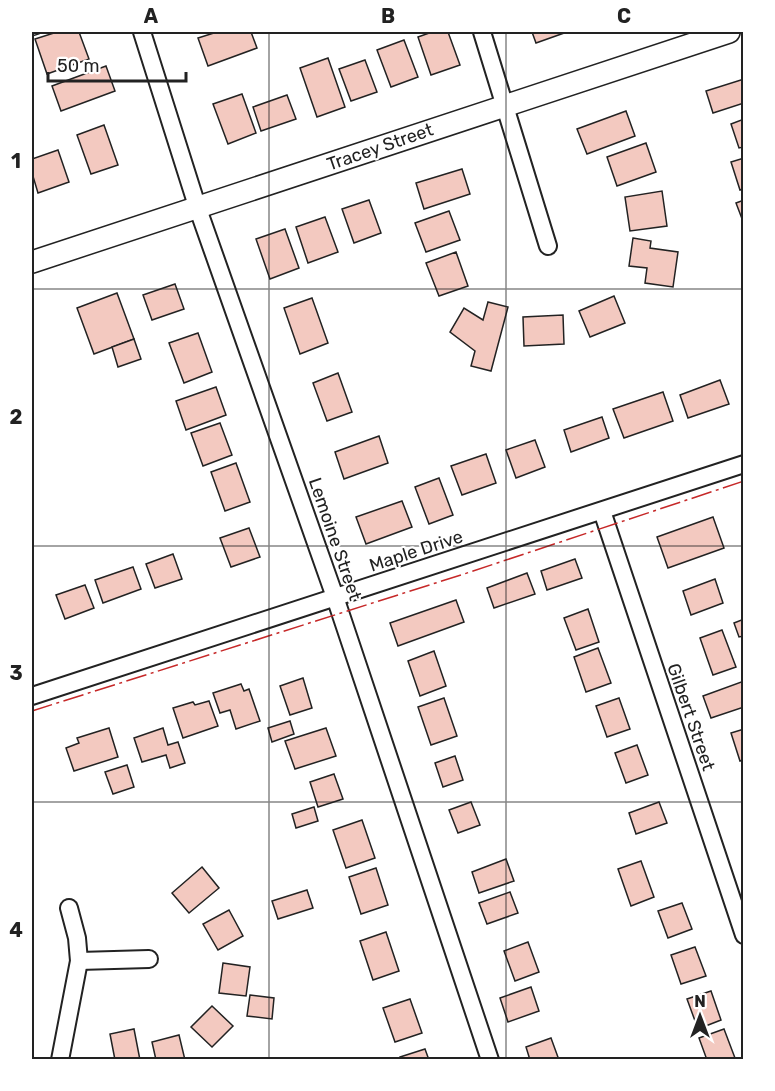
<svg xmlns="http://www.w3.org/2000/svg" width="775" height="1091" viewBox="0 0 775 1091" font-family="Rubik,sans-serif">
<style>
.building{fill:#f3c9c0;stroke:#222;stroke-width:1.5}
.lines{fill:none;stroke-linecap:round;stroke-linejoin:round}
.minor-casing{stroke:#222;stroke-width:20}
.tertiary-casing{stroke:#222;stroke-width:24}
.minor{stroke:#fff;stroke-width:16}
.tertiary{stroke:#fff;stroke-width:21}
.fence{stroke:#222;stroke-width:1.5;stroke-dasharray:8 3;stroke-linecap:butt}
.power{stroke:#c62828;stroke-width:1.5;stroke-dasharray:21 4.5 3 4.5;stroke-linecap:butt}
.grid{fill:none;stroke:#222;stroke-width:1.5;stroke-opacity:0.55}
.labels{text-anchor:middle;stroke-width:4.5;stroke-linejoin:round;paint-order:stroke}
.street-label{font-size:18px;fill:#222;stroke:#fff}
.neatline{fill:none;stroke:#222;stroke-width:2}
.grid-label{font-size:20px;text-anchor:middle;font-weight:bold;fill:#222}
</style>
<rect width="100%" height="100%" fill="#fff"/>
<g class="building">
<polygon points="57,32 79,32 89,59 47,74 35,39"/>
<polygon points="217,32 251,32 257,48 208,66 198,38"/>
<polygon points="432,32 448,32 460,65 431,75 418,37"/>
<polygon points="532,32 567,32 536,43"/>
<polygon points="404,40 418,77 391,87 377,50"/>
<polygon points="328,58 345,107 317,117 300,68"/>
<polygon points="365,60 377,92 351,101 339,69"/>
<polygon points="106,66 115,91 61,111 52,86"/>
<polygon points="744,79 744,103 713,113 706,91"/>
<polygon points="242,94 256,133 228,144 213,104"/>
<polygon points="287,95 296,119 261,131 253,107"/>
<polygon points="626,111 635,136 587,154 577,129"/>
<polygon points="744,119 744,147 739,148 731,124"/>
<polygon points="104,125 118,165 91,174 77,135"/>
<polygon points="646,143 656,172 617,186 607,157"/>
<polygon points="58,150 69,182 38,193 32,173 32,159"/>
<polygon points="744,158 744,189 740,190 731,162"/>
<polygon points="462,169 470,194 424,209 416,183"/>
<polygon points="662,191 667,226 630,231 625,197"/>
<polygon points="369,200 381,233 354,243 342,209"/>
<polygon points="744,200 744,224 736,203"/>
<polygon points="449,211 460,240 426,252 415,223"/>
<polygon points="325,217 338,252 308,263 296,227"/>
<polygon points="285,229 299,268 270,279 256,239"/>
<polygon points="633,238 651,241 650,248 678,252 673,287 645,283 647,268 629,266"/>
<polygon points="456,252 468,286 439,296 426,263"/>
<polygon points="175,284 184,309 152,320 143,295"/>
<polygon points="117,293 134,339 94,354 77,308"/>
<polygon points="614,296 625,323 590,337 579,311"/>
<polygon points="312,298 328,343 300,354 284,308"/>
<polygon points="488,302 508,307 491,371 471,366 475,351 450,332 464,308 483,320"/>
<polygon points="563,315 564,344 524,346 523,317"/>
<polygon points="198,333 212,372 184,383 169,343"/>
<polygon points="134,339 141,359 118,367 112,347"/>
<polygon points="338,373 352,412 327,421 313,383"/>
<polygon points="720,380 729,404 688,418 680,395"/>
<polygon points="216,387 226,415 186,430 176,401"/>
<polygon points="663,392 673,421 624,438 613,409"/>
<polygon points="602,417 609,438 571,452 564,430"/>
<polygon points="220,423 232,455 203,466 191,433"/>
<polygon points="379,436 388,463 344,479 335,452"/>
<polygon points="535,440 545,467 516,478 506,450"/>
<polygon points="486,454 496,483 462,495 451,466"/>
<polygon points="236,463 250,502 225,511 211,472"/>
<polygon points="439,478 453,515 429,524 415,487"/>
<polygon points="402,501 412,527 366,544 356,517"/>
<polygon points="713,517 724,548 668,568 657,537"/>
<polygon points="249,528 260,557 231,567 220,538"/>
<polygon points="173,554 182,579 155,588 146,564"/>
<polygon points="575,559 582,578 547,590 541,571"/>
<polygon points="133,567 141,589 103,603 95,580"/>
<polygon points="527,573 535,594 494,608 487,588"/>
<polygon points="715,579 723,603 691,615 683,591"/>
<polygon points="85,585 94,608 65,619 56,595"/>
<polygon points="456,600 464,622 398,646 390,623"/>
<polygon points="588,609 599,642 576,650 564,618"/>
<polygon points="744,619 744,636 739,637 734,623"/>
<polygon points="722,630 736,667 713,675 700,638"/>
<polygon points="598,648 611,683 586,692 574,657"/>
<polygon points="434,651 446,686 420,696 408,661"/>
<polygon points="303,678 312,708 290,715 280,686"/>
<polygon points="744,681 744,707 711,718 703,696"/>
<polygon points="241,684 244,691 249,689 260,721 236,729 230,710 220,713 213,693"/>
<polygon points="444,698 457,736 431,745 418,707"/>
<polygon points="619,698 630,729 607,737 596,706"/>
<polygon points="209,701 218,726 183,738 173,708 193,702 195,705"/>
<polygon points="290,721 294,734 272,742 268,728"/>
<polygon points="109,728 118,757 74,771 66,748 79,743 77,738"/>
<polygon points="163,728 168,745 178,742 185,763 170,768 166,755 142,762 134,738"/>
<polygon points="326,728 336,756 295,769 285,741"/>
<polygon points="744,729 744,760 740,761 731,733"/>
<polygon points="637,745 648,775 626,783 615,753"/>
<polygon points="455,756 463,780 443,787 435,763"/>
<polygon points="127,765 134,787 113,794 105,772"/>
<polygon points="334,774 343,799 318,807 310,782"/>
<polygon points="471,802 480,825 458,833 449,810"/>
<polygon points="659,802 667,823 636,834 629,813"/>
<polygon points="314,807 318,821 296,828 292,814"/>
<polygon points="362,820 375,858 346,868 333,830"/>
<polygon points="506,859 514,881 479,893 472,872"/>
<polygon points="641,861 654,897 631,906 618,869"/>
<polygon points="202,867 219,888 189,913 172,893"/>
<polygon points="376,868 388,905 361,914 349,877"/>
<polygon points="307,890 313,908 278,919 272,901"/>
<polygon points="510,892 518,913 487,924 479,903"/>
<polygon points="682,903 692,929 668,938 658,911"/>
<polygon points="229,910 243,936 218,950 203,924"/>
<polygon points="386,932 399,971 373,980 360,941"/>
<polygon points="528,942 539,972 515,981 504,951"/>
<polygon points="695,947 706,976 681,984 671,955"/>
<polygon points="223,963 250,967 246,996 219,993"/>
<polygon points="531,987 539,1011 508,1022 500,998"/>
<polygon points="711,991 721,1020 698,1029 687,999"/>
<polygon points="250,995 274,998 272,1019 247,1016"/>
<polygon points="410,999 422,1033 395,1042 383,1008"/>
<polygon points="212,1006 233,1026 212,1047 191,1027"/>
<polygon points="134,1029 140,1060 115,1060 110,1034"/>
<polygon points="724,1029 735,1058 707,1060 699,1038"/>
<polygon points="179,1035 185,1060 156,1060 152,1042"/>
<polygon points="551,1038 559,1060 530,1060 526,1047"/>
<polygon points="425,1049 429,1060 401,1060 400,1057"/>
</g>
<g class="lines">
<defs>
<g id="minor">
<polyline points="142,32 198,209 335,597 490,1060"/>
<polyline points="482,32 548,246"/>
<polyline points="602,511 744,935"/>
<polyline points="32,696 744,464"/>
<polyline points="79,961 149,959"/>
<polyline points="60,1060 79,961 77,938 69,908"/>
</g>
<polyline id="tertiary" points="32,262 729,32"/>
</defs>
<use href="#minor" class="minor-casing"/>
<use href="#tertiary" class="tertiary-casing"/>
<use href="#minor" class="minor"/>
<use href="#tertiary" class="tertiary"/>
<polyline class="fence" points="32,36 45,32"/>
<polyline class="power" points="32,711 464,574 744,481"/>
</g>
<path class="grid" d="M269,32V1060M506,32V1060M32,289H744M32,546H744M32,802H744"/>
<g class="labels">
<g class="street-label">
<text transform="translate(380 147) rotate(-19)" y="6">Tracey Street</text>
<text transform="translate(335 539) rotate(71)" y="6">Lemoine Street</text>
<text transform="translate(416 551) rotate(-18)" y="6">Maple Drive</text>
<text transform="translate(691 717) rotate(71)" y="6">Gilbert Street</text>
</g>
</g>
<rect width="775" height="1091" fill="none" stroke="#ffffff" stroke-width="66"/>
<g transform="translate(700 1016)" stroke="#ffffff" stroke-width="4.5" paint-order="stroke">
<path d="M0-4.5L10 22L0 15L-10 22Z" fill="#222222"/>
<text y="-9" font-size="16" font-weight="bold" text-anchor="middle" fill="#222222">N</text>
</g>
<path d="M48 72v9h138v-9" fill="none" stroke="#222222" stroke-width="3"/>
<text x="57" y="72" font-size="18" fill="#222222" stroke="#ffffff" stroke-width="4.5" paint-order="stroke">50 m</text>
<rect x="33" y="33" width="709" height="1025" class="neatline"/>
<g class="grid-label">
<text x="151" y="23">A</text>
<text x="388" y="23">B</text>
<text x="624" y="23">C</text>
<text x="16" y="168">1</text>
<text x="16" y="424">2</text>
<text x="16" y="680">3</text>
<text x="16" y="937">4</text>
</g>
</svg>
